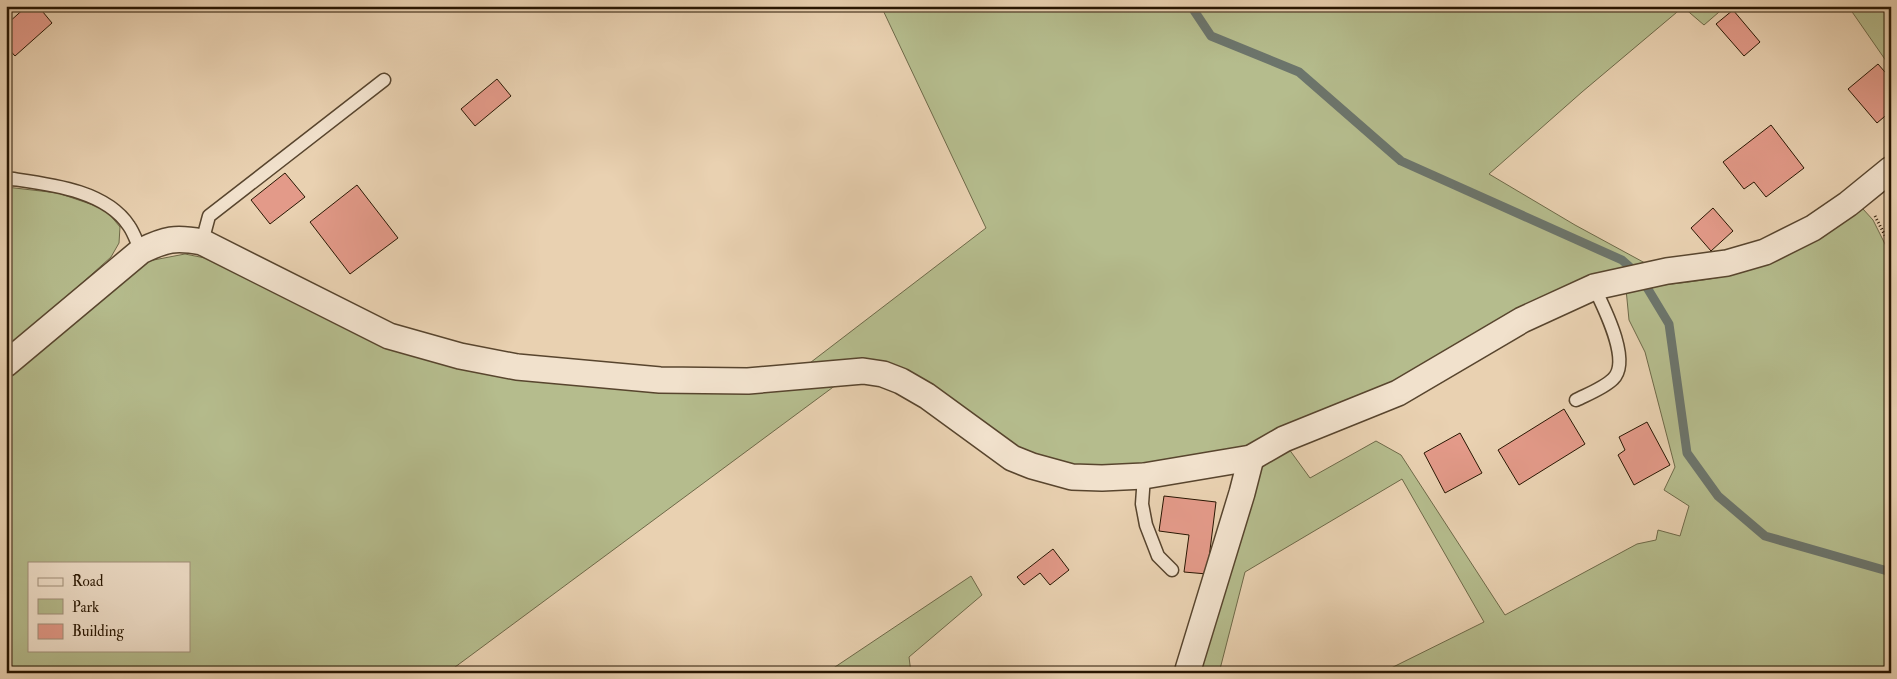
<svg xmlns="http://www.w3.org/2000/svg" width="1897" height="679" viewBox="0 0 1897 679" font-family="'IM FELL Double Pica',serif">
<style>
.green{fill:#b5bc8d;stroke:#6e6948;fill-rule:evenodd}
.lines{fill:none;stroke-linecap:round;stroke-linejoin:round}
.stream{stroke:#6c756c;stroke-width:9}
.building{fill:#e39a89;stroke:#281602}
.service-casing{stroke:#58452e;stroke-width:15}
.minor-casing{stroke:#58452e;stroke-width:28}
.path{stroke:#281602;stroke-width:3;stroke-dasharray:1 2.5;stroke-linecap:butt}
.service{stroke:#f1e1cc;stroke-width:12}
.minor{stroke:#f1e1cc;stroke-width:25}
</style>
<rect width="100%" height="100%" fill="#e9d1b1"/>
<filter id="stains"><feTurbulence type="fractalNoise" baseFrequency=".004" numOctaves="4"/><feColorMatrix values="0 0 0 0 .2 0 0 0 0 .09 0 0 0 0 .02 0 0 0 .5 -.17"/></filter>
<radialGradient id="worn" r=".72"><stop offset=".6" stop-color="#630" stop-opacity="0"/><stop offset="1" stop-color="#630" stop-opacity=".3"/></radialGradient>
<g class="green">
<polygon points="881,6 1726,6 1704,25 1683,7 1582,92 1489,174 1575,225 1645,263 1446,359 1238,454 1135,472 1051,468 882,361 854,359 802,369 986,228"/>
<polygon points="1848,6 1891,6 1891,68"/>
<polygon points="6,187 58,193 105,209 120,227 119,243 111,257 6,351"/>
<path d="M1863,209L1873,220L1891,256V673H1381L1484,622L1402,479L1245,572L1219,673H1194L1262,464L1286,445L1310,478L1376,441L1401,455L1505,615L1637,544L1656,540L1658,530L1680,536L1689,506L1664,490L1675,467L1645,352L1629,320L1626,289C1666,284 1708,282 1746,271C1784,260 1819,231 1851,210Z"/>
<path d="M185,254L210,259L447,362L840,382L447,673H6V375L138,263ZM29,563H189V650H29Z"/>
<polygon points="971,576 982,595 909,657 911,673 826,673"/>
</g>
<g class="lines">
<polyline class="stream" points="1191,6 1211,36 1299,72 1401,161 1622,260 1640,276 1669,324 1687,453 1718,496 1765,536 1891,572"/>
</g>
<g class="building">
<polygon points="27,6 38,6 52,23 15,56 6,46 6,21 8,23"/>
<polygon points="1733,10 1760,42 1744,56 1716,24"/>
<polygon points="1878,64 1891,79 1891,111 1877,123 1848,89"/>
<polygon points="497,79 511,96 475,126 461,109"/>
<polygon points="1771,125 1804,168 1766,197 1754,182 1744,189 1723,162"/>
<polygon points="285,173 305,197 270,224 251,200"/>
<polygon points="357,185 398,238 350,274 310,222"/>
<polygon points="1713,208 1733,231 1711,251 1691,228"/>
<polygon points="1564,409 1585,444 1519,485 1498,450"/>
<polygon points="1647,422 1670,465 1634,485 1618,455 1625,450 1619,437"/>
<polygon points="1460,433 1482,473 1445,493 1424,453"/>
<polygon points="1164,496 1216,502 1207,574 1184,572 1189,535 1159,531"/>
<polygon points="1053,549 1069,570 1050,585 1040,573 1024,585 1017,577"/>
</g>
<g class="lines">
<defs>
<g id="service">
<path d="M6,178C46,184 105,189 129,226C134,233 137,243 141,251"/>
<polyline points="202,242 209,216 384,80"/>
<path d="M1576,400C1588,394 1604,388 1613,379C1632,361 1603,306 1594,287"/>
<polyline points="1144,476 1142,504 1146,525 1158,556 1172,570"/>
</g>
<g id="minor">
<path d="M6,364L141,251C166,239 175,237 202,242L389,336L460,356L517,367L660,380L748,381L863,371L883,374L901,381L927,396L1012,458L1032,466L1072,477L1102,478L1144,476L1251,458L1284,439L1398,393L1522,320L1594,287L1667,271L1727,263L1765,252L1813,228L1848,204L1891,169"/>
<polyline points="1187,673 1242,493 1251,458"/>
</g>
</defs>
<use href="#service" class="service-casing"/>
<use href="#minor" class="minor-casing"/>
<polyline class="path" points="1875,216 1891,247"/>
<use href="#service" class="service"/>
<use href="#minor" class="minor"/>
</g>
<rect width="1897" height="679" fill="none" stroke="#e9d1b1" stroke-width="25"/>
<rect x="8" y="8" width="1882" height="664" fill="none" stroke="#281602" stroke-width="2.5"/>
<rect x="12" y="12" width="1872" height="654" fill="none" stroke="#281602"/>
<rect x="28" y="562" width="162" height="90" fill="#f1e1cc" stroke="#a1907b"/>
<rect x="38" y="578" width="25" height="8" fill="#f1e1cc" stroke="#a1907b"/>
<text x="72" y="586" font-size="15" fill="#281602">Road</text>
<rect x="38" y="599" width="25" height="15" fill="#b5bc8d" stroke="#a1907b"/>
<text x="72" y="612" font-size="15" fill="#281602">Park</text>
<rect x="38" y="624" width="25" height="15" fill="#e39a89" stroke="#a1907b"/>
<text x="72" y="636" font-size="15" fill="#281602">Building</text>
<rect width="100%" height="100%" filter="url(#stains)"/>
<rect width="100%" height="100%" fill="url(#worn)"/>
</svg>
